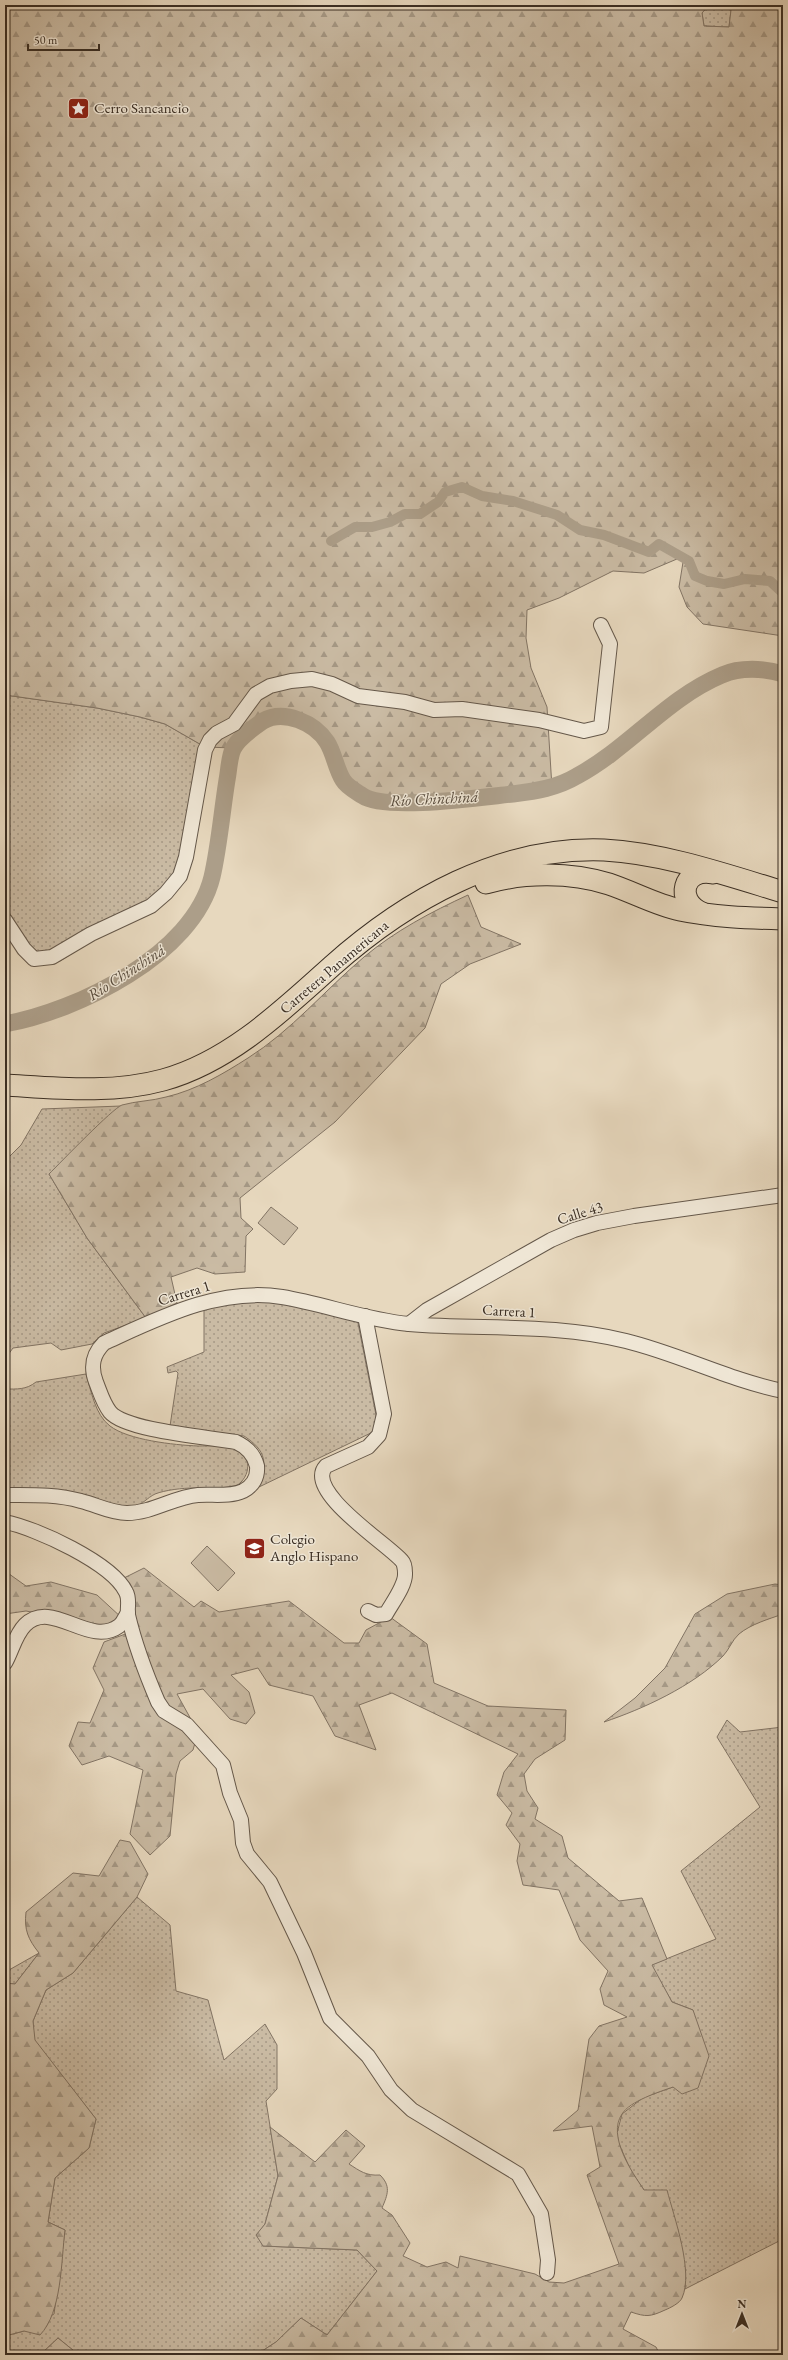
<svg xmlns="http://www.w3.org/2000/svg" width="788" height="2360" viewBox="0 0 788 2360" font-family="'EB Garamond',serif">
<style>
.grass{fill:url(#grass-dots);stroke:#827464}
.forest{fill:url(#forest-firs);stroke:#827464}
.pitch{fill:#cabba4;stroke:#827464}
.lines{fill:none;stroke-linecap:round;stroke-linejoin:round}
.canal{stroke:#ac9e89;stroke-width:10}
.river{stroke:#ac9e89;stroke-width:17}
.minor-casing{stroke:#65584a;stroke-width:16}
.highway-casing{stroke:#3a2e23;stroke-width:23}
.minor{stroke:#efe6d5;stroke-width:14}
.highway{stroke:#e7d8be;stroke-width:21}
.labels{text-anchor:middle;stroke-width:3;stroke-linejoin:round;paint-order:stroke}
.poi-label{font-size:15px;fill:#3a2e23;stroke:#efe6d5;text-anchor:start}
.street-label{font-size:15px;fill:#3a2e23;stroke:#efe6d5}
.water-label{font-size:16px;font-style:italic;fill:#564a3c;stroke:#efe6d5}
</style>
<defs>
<pattern id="grass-dots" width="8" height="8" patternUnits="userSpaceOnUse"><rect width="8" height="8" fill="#cabba4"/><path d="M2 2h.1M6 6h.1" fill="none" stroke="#a59885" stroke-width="1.8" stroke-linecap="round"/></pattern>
<pattern id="forest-firs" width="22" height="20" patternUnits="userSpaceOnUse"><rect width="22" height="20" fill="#cabba4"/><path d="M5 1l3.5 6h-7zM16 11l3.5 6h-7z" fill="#a59885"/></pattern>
</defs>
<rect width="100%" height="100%" fill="#e7d8be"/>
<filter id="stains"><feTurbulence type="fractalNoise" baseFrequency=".005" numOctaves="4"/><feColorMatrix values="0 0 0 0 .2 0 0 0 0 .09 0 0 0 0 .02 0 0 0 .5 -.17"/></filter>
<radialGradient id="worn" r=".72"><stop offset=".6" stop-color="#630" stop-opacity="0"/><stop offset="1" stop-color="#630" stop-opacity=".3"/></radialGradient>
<g class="grass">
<polygon points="709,5 735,5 731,10 729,27 704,26 702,13"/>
<polygon points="5,695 97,708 140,717 165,724 205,747 187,866 163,897 60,961 43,961 23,939 5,910"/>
<polygon points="121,1106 49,1174 87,1238 146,1318 104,1333 92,1344 61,1350 51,1343 13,1348 5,1359 5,1161 21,1145 42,1109"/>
<path d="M280,1301L357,1318L376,1415L375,1431L259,1487C267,1463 267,1451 244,1436L170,1426L178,1373L176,1371L168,1373L167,1367L204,1352V1307L219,1303Z"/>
<path d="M86,1374C91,1390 95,1415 110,1426C128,1440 174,1445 198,1446C209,1446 224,1445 234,1448C253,1455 251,1477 236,1486C223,1493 207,1489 194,1488C183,1488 165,1490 155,1494C147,1498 143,1504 134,1507L5,1490V1389C17,1389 26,1390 36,1382Z"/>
<polygon points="727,1720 740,1732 783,1727 783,2239 685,2289 685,2269 644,2190 631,2171 616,2137 622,2114 644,2097 673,2087 693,2010 672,2002 651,1965 716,1939 681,1871 760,1807 717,1737"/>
<polygon points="137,1897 170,1925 176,1991 208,2000 224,2060 265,2024 277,2045 277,2089 266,2101 278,2176 265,2224 257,2235 263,2246 357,2250 377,2271 327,2335 301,2318 276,2342 256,2355 79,2355 58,2338 40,2355 5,2355 5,2336 24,2331 54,2314 65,2230 48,2222 55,2178 89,2148 96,2119 34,2040 33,2021 46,1990 73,1973"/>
<polygon points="39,1953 15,1984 5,1983 5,1970 9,1970"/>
</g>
<g class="forest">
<path d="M5,5H709L702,13L704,26L729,27L731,10L735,5H775L783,19V636L703,624L687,607L679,587L684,556L644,573L613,571L559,598L527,610L526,638L531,668L547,707L552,788C518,794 395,810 367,799C335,786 342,764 326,741C313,723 290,713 268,719C254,723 242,738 233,748L205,747L165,724L140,717L97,708L5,695Z"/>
<path d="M468,895L481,927L521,944L470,964L441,984L425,1028L335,1122L240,1198L241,1218L253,1229L246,1236L245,1272L215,1274L197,1268L171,1277L177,1303L146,1318L87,1238L49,1174C60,1163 113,1108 122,1105C136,1101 152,1101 166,1097C196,1090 223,1074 248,1058C291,1031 325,990 364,957C395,931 431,912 468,895Z"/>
<path d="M144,1568L194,1607L201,1601L219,1612L289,1601L344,1643H359L366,1630L390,1617L427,1644L434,1683L488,1706L566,1710L565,1740L535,1759L524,1774L527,1791L538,1808L535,1819L562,1836L568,1858L619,1901L642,1898L667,1959L652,1965L672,2002L693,2010L709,2056L698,2088L682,2094L673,2087C659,2092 630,2101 622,2114C607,2136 632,2172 644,2190H667C674,2217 694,2272 682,2298C680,2303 670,2308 665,2310C650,2317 646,2317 631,2312L623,2329L656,2347L660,2355H256L276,2342L301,2318L327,2335L377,2271L357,2250L263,2246L256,2235L265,2224L278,2176L270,2127L315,2162L346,2130L365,2146L349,2164C360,2171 366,2176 380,2175C391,2186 388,2194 382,2208L392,2215L410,2243L403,2256L427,2267L446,2262L458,2268L460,2256L535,2274L549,2282L564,2283L619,2264L587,2175L600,2167L592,2126L553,2131L578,2110L589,2039L599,2026L627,2017L604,2005L600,1989L608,1971L580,1940L559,1890L523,1885L517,1861L520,1844L506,1825L512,1813L497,1795L504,1772L518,1754L392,1693L359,1705L376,1750L335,1736L313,1696L269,1685L258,1668L231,1675L249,1692L255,1713L246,1724L230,1719L203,1689L177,1694L198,1732L193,1750L180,1761L176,1774L170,1836L150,1855L130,1834L143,1770L109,1756L82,1765L69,1746L78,1722L90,1723L104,1690L93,1668L104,1642L128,1633L120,1580Z"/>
<polygon points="5,1571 26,1586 51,1582 97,1595 122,1618 108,1627 26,1611 5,1614"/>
<path d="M775,1584L783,1585V1614C769,1619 751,1624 739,1634C732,1640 729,1650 723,1656C693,1686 643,1709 604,1722L635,1698L665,1668L695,1614L727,1594Z"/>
<path d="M120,1840L130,1842L148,1874L137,1897L73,1973L46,1990L33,2021L35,2040L96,2119L89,2148L55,2178L48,2222L65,2230C61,2262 62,2312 40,2335L24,2331L5,2336V1983L15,1984L39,1953C28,1939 24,1930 26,1912L73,1873L99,1876Z"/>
<polygon points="58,2338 79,2355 40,2355"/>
</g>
<g class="pitch">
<polygon points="271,1207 298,1228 284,1245 258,1223"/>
<polygon points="207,1546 235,1573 218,1591 191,1563"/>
</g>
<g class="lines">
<polyline class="canal" points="331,541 355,527 372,527 390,522 405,514 420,514 438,502 445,492 462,487 482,496 513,501 557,515 580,530 604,535 649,552 659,544 689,561 695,576 707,581 724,584 745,579 770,581 783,593"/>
<path class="river" d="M5,1024C77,1011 193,955 212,877C219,847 222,811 227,780C229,770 229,758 233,749C238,738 253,728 263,721C284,709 315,723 327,742C334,753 336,769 343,780C347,787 357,792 363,796C385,811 483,797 513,794C536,791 557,788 577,776C629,748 667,698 722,675C740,667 764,668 783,674"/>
<defs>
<g id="minor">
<polyline points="5,920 24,949 34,959 52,957 91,934 151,906 166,893 180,876 186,857 205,750 210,740 217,733 234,724 256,694 270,686 291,681 312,679 332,684 358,696 405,702 434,710 462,709 539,720 584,731 601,727 610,644 601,625"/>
<path d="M365,1316L384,1414L379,1435L368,1447L326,1466C303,1491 389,1545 402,1561C404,1563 405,1569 405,1573C406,1585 392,1603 386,1614L376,1615L368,1611"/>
<polyline points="409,1324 427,1310 551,1240 574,1230 597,1223 634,1216 783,1195"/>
<path d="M5,1495C31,1495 56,1494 81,1501C97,1505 111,1513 127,1513C152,1513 174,1497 198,1495C213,1494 230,1497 243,1491C253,1486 258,1477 257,1466C254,1454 247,1447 236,1442C209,1437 126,1431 110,1412C103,1403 100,1392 96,1382C90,1366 93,1354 104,1343C159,1318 219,1287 282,1297C324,1304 366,1320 409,1324C481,1330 555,1323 626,1341C679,1354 729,1380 783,1391"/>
<path d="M5,1522C36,1528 112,1563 126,1592C130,1599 127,1608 128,1615C135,1645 146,1674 158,1702L164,1711L187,1725L223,1765L230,1793L241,1820L243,1843L247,1854L270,1882L304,1953L330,2018L368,2056L391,2090L412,2110L518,2174L541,2214L548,2260L547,2273"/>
<path d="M5,1663C12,1651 15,1635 25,1625C52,1598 89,1648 119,1626C123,1623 125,1617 128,1613"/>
</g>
<g id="highway">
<path d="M486,883C524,872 571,872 609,884C633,892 656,905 680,910C713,917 749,918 783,919"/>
<path d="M702,913C674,901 683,867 713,873"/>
<path d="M5,1085C57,1088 112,1094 163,1080C229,1062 282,1011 332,966C406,900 501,846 604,850C663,853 727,875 783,892"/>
</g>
</defs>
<use href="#minor" class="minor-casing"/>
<use href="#highway" class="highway-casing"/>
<use href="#minor" class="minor"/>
<use href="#highway" class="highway"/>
</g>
<defs>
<symbol id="sight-square" viewBox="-11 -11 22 22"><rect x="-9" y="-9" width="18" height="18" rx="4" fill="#8f2418" stroke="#efe6d5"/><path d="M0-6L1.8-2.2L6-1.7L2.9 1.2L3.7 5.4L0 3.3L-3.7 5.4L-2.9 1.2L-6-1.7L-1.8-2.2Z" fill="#fff"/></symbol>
<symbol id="school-square" viewBox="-11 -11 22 22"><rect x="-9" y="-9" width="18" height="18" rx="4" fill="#8f2418" stroke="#efe6d5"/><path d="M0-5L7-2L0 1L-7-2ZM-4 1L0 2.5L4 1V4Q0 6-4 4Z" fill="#fff"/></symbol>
</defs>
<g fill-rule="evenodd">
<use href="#sight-square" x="66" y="96" width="25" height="25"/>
<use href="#school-square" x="242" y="1536" width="25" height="25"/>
</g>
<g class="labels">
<g class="poi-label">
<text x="94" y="113">Cerro Sancancio</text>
<text x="270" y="1544">Colegio<tspan x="270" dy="17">Anglo Hispano</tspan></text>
</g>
<g class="street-label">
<text transform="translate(334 967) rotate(-40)" y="5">Carretera Panamericana</text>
<text transform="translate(580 1213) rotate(-17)" y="5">Calle 43</text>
<text transform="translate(184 1293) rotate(-17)" y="5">Carrera 1</text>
<text transform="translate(509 1311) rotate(3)" y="5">Carrera 1</text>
</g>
<g class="water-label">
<text transform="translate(434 798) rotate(-3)" y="6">Río Chinchiná</text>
<text transform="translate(126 972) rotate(-33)" y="6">Río Chinchiná</text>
</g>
</g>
<rect width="788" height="2360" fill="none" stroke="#e7d8be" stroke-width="20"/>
<rect x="6" y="6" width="776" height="2348" fill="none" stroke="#3a2e23" stroke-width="2"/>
<rect x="10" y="10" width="768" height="2340" fill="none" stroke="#3a2e23"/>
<g transform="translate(742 2314)" stroke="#efe6d5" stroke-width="3" paint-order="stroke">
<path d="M0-3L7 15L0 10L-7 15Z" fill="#3a2e23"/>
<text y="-6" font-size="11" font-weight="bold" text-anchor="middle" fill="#3a2e23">N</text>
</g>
<path d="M28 44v6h71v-6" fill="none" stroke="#3a2e23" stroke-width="2"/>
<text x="34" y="44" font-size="12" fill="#3a2e23" stroke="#efe6d5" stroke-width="3" paint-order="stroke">50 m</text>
<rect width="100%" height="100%" filter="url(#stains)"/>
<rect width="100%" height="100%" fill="url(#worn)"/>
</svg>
